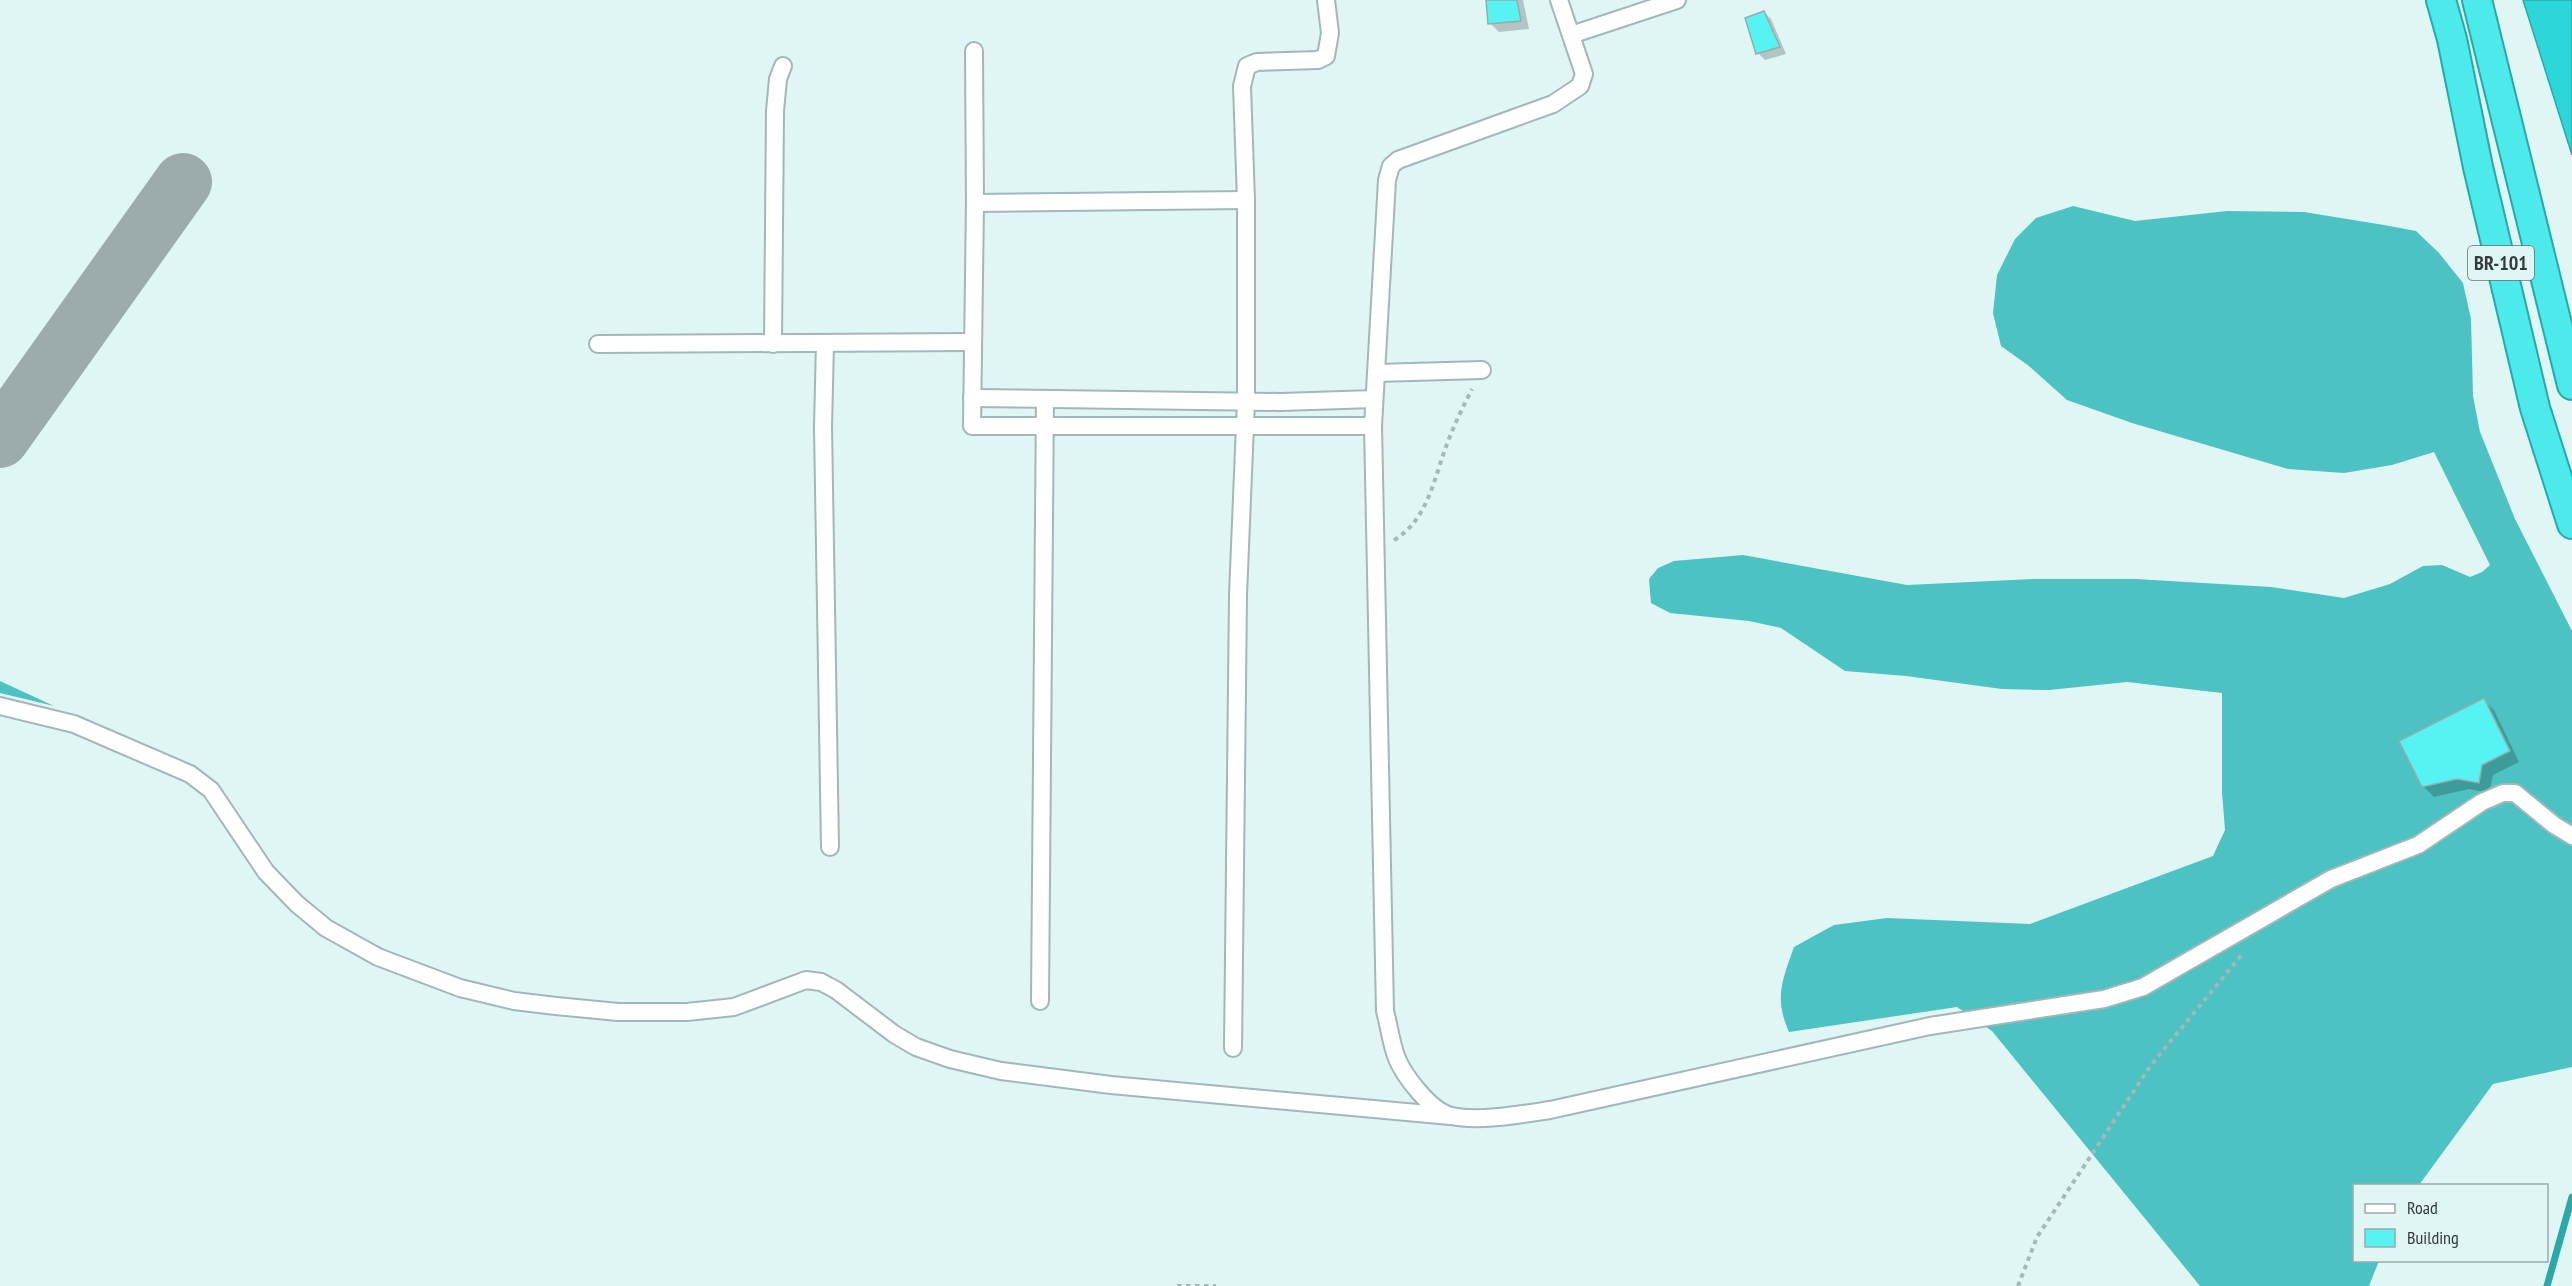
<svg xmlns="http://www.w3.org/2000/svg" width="2572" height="1286" viewBox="0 0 2572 1286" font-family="'PT Sans Narrow',sans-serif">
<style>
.forest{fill:#4dc2c2}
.water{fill:#2bd7d8;stroke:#2da8a9;stroke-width:1.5}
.shadow{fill:#0003}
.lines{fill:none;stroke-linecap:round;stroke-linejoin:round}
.stream{stroke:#2da8a9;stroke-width:7}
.taxiway{stroke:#9cacac;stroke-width:58}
.building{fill:#56f3f3;stroke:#97acac;stroke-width:1.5}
.minor-casing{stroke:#a2b7b7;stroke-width:20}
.trunk-casing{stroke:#26a9aa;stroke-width:32}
.path{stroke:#a6b8b7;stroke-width:4;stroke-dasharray:4.5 4.5;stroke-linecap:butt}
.minor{stroke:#fff;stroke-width:16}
.trunk{stroke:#4ceaeb;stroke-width:28}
.labels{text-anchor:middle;stroke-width:4.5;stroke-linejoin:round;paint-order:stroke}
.shield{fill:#dff6f5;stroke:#667272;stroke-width:1.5}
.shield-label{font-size:20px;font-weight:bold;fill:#323a3a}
</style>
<rect width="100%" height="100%" fill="#dff6f5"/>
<g class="forest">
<path d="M2073,206L2135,221L2227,211L2304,212L2384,225L2416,231L2439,253L2463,283L2471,319L2473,396L2480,432L2515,519L2572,631V1067L2493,1084L2419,1185L2354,1186V1260L2379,1261L2369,1286H2200L1992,1031L1957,1007L1789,1032C1774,998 1782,981 1794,947L1834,925L1887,918L2030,924L2213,856L2225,830L2222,792V693L2127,682L2049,690L2002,689L1906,676L1845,671L1781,628L1749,621L1670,613L1651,603L1649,579L1658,568L1674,561L1743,555L1907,585L2033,579H2136L2271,587L2344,598L2390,584L2423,566L2442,565L2470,577L2482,572L2490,565L2434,452L2392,465L2344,473L2288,469L2132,423L2067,400L2029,366L2001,346L1993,313L1997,275L2015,239L2036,218Z"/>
<polygon points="0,681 54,706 0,693"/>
</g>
<polygon class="water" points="2523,0 2572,0 2572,155"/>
<g class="shadow">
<polygon points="1487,0 1523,0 1529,29 1499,32 1490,23"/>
<polygon points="1764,12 1771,19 1786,54 1765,60 1758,53"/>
<polygon points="2483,700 2494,710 2519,762 2493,775 2489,793 2469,789 2434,797 2423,786"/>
</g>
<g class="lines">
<polyline class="stream" points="2547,1286 2572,1197"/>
<polyline class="taxiway" points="0,439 183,182"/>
</g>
<g class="building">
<polygon points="1486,0 1517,0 1521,21 1488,24"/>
<polygon points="1764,11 1780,47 1756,54 1745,18"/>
<polygon points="2484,698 2510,751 2482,765 2479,783 2457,779 2422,787 2399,741"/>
</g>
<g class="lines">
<defs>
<g id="minor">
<path d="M1559,0L1584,74L1580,86L1553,104L1398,160L1391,166L1387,180L1373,426L1385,1011C1389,1026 1391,1042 1396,1056C1403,1075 1431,1112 1452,1116C1478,1122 1523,1114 1550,1110L1930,1026L2104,999L2143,987L2331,879L2418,845L2482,802L2503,793H2515L2554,825L2572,836"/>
<polyline points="1571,35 1677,0"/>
<polyline points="974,51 975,203 972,426 1373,426"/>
<polyline points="975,203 1246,200"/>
<polyline points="825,343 823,427 830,847"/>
<polyline points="598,344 973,342"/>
<polyline points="773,344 775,111 778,79 783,66"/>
<polyline points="1376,373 1482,370"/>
<polyline points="972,398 1281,402 1374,399"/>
<polyline points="0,706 74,724 190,774 211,790 266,872 297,904 326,928 378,957 460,988 514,1001 556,1006 618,1012 687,1012 734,1007 806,980 821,982 836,990 894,1034 916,1047 950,1059 1001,1071 1111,1085 1450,1116"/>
<polyline points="1040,1001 1045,399"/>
<polyline points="1233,1048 1238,595 1246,401 1246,200 1242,86 1247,66 1257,62 1318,60 1326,56 1330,33 1326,0"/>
</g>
<g id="trunk">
<polyline points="2441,0 2452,39 2478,167 2535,408 2572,524"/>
<polyline points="2477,0 2572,385"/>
</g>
</defs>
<use href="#minor" class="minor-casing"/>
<use href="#trunk" class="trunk-casing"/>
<g class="path">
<path d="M1394,540C1428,520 1434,478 1447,444C1454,425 1463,407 1472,389"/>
<polyline points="1177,1286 1216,1286"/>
<polyline points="2018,1286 2037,1237 2151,1065 2244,952"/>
</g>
<use href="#minor" class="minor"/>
<use href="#trunk" class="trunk"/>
</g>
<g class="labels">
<rect class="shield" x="2468" y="246" width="66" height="34" rx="4.5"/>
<g class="shield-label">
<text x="2501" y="270">BR-101</text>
</g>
</g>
<rect x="2353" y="1184" width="195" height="78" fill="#dff6f5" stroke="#9aabaa" stroke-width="1.5"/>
<rect x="2365" y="1204" width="30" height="9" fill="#ffffff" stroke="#9aabaa" stroke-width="1.5"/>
<text x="2407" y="1214" font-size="18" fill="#323a3a">Road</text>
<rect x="2365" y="1229" width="30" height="18" fill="#56f3f3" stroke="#9aabaa" stroke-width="1.5"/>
<text x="2407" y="1244" font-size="18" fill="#323a3a">Building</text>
</svg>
